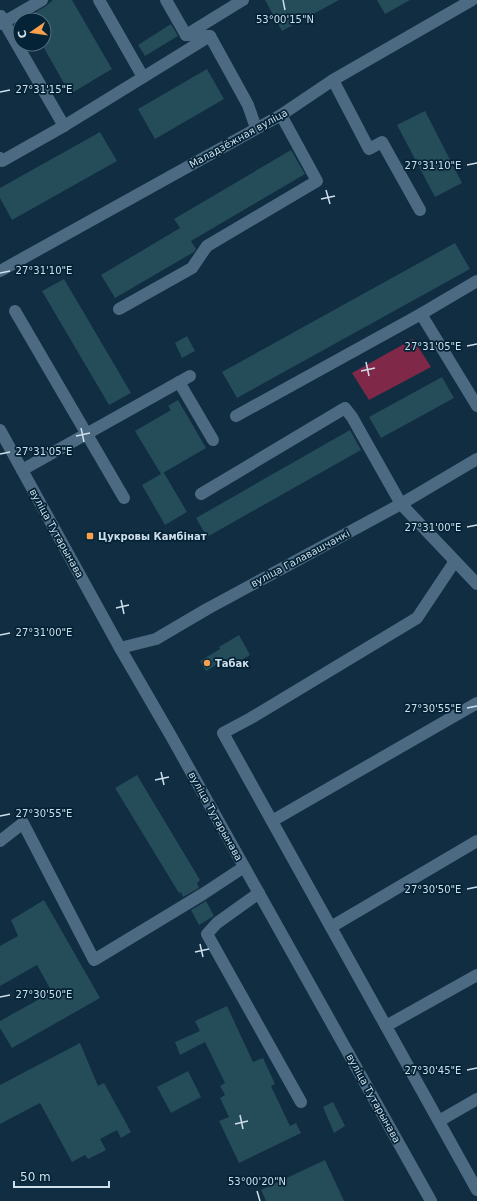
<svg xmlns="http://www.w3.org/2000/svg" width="477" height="1201" viewBox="0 0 477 1201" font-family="'DejaVu Sans',sans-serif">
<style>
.green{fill:#7f2848}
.building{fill:#244c59}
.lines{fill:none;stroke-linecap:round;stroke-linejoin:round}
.minor{stroke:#4c6a81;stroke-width:12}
.ticks{fill:none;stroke:#cedfec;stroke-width:1.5}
.poi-dot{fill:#f9a04c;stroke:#052336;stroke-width:1.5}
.labels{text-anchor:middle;stroke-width:3.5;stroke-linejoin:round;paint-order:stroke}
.street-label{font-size:10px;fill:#cedfec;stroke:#052336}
.poi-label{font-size:10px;font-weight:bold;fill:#cedfec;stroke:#052336;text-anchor:start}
.ticks-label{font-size:10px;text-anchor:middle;fill:#cedfec;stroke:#052336;stroke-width:3.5;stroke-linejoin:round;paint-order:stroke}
</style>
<rect width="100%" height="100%" fill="#102d41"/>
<polygon class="green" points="413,339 431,367 369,400 352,373"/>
<g class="building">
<polygon points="53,0 72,0 112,69 70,94 44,48 44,20 22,20 46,6"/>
<polygon points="265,0 339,0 282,31"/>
<polygon points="377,0 410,0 385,14"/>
<polygon points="171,24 178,36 145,56 138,45"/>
<polygon points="207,69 224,99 155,139 138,109"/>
<polygon points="425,111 462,183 435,197 397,125"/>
<polygon points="100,132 117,161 12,220 0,198 0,188"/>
<polygon points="291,150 305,174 191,241 196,249 194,252 115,298 101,275 180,228 174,219"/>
<polygon points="455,243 470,269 237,398 222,372"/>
<polygon points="64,279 131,393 109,405 42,291"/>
<polygon points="187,336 195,351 182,358 175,343"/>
<polygon points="442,377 454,398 381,438 369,417"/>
<polygon points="178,400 206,448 163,473 164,473 187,512 165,525 142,485 161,474 135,431 171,410 168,406"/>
<polygon points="350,430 361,450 207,537 196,518"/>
<polygon points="239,635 250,655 230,667 226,659 206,671 200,661 220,649 219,647"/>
<polygon points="137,775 200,880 197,883 199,888 183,897 181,892 179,893 115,788"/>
<polygon points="44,900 100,998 12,1048 0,1028 0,1021 52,992 37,965 0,986 0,946 18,936 11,920"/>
<polygon points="206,901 214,916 199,925 191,910"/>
<polygon points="227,1006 253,1062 263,1058 275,1084 271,1086 290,1126 296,1123 301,1133 239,1163 219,1121 229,1117 220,1098 225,1095 220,1086 225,1083 205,1042 180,1055 175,1042 200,1031 195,1021"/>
<polygon points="80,1043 98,1086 104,1083 131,1132 121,1138 117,1130 100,1139 106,1150 88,1159 85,1155 72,1162 40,1103 0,1124 0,1085"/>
<polygon points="188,1071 201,1097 171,1113 157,1087"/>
<polygon points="333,1102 345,1126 334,1133 323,1107"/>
<polygon points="325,1160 344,1201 266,1201 261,1190"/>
</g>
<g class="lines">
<g class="minor">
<polyline points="99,0 143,77"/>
<polyline points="166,0 186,35"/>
<polyline points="1,16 4,22 42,0"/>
<polyline points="0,24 4,22 64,126"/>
<polyline points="186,35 210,36 248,105 256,128"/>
<polyline points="186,35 243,0"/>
<polyline points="333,80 369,149 382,142 420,210"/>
<polyline points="0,158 2,161 64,126 210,36"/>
<polyline points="0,271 281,115 333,80 472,0"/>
<polyline points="119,309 192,268 207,246 317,181 281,115"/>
<polyline points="15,311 124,498"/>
<polyline points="421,314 477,406"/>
<polyline points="179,382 213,440"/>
<polyline points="236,416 421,314 477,281"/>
<polyline points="0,430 120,648 171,736 431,1201"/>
<polyline points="22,470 190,376"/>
<polyline points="201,494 345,408 352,417 401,504 477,584"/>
<polyline points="455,561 417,618 251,718 223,733 477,1190"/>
<polyline points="120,648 156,639 207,609 401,504 477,459"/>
<polyline points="272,821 477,703"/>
<polyline points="0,841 23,823 94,960 203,894 244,867"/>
<polyline points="259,893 217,923 207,934 301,1102"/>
<polyline points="331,927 477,841"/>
<polyline points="386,1026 477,975"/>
<polyline points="439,1121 477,1099"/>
</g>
</g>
<path class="ticks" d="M283,0L285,10M0,92L10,90M467,165L477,163M326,190L330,204M321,199L335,196M0,273L10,271M467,346L477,344M366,362L369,376M361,371L375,368M81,428L84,442M76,436L90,433M0,454L10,452M467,527L477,525M121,600L124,614M116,608L129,605M0,635L10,633M467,708L477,706M161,772L164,785M155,780L169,777M0,816L10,814M467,889L477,887M200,944L203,957M195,952L209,949M0,997L10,995M467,1070L477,1068M240,1115L243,1129M235,1124L248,1121M257,1191L260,1201"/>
<g class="poi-dot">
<rect x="86" y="532" width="8" height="8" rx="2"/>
<circle cx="207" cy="663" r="4"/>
</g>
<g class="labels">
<g class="street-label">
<text transform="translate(238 138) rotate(-29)" y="4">Маладзёжная вуліца</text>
<text transform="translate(57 533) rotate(61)" y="4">вуліца Тутарынава</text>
<text transform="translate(300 558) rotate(-28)" y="4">вуліца Галавашчанкі</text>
<text transform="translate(216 816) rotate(61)" y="4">вуліца Тутарынава</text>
<text transform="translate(374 1098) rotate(61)" y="4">вуліца Тутарынава</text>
</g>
<g class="poi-label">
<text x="98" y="540">Цукровы Камбінат</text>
<text x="215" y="667">Табак</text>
</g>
</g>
<g class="ticks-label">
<text x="285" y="23">53°00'15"N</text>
<text x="44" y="93">27°31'15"E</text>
<text x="433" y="169">27°31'10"E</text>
<text x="44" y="274">27°31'10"E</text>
<text x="433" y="350">27°31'05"E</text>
<text x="44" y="455">27°31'05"E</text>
<text x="433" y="531">27°31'00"E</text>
<text x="44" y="636">27°31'00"E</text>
<text x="433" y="712">27°30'55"E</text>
<text x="44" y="817">27°30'55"E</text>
<text x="433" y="893">27°30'50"E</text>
<text x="44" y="998">27°30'50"E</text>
<text x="433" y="1074">27°30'45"E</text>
<text x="257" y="1185">53°00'20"N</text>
</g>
<g transform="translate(32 32) rotate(257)"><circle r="19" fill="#052336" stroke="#556e7f"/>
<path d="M0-3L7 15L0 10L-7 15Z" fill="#f9a04c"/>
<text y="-6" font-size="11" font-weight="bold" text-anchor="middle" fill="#cedfec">С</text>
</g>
<path d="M14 1181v6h95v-6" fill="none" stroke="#cedfec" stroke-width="2"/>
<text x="20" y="1181" font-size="12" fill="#cedfec" stroke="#052336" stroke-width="3" paint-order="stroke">50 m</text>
</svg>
